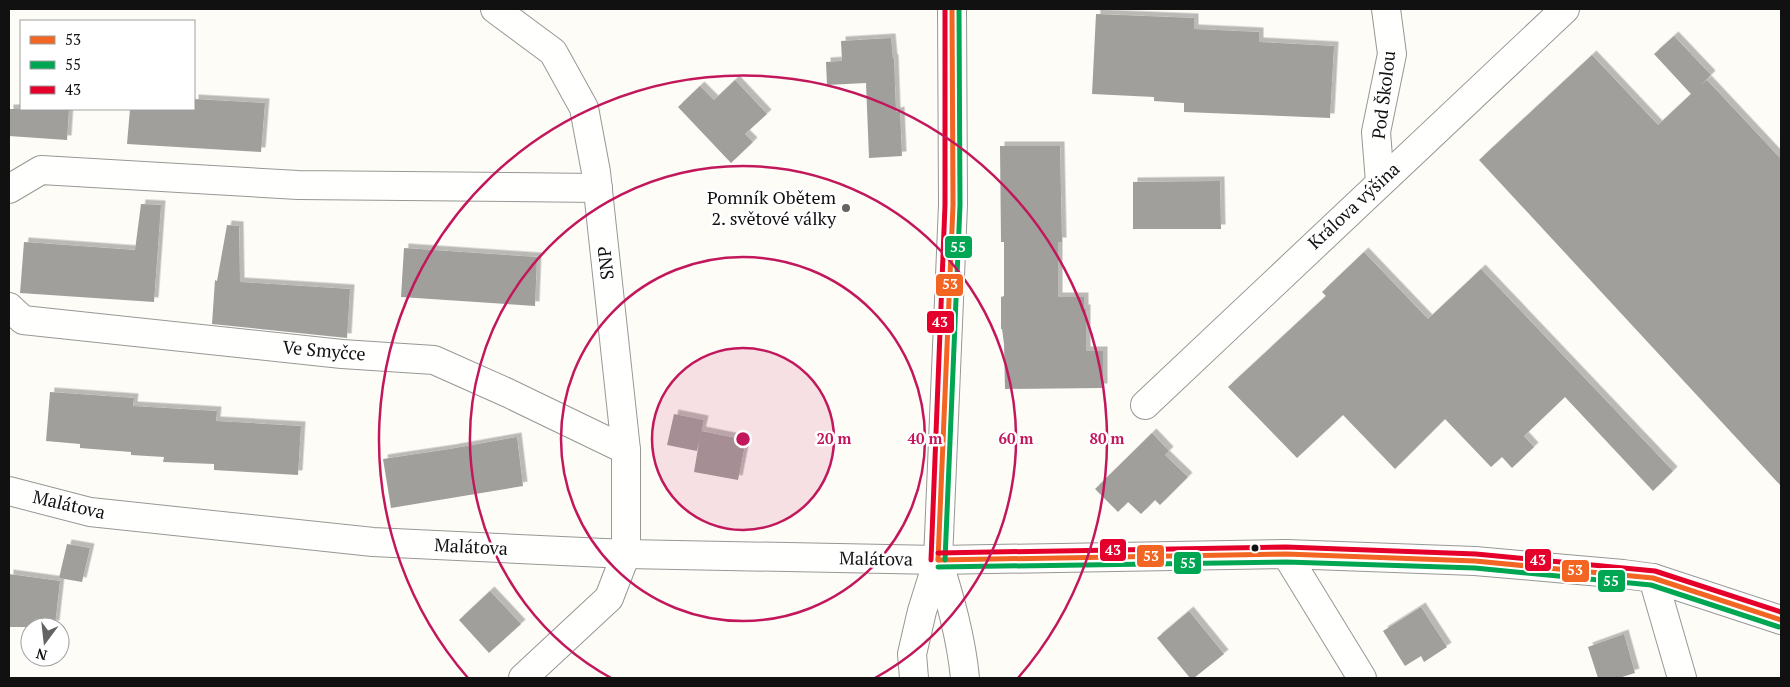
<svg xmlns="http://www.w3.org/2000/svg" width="1790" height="687" viewBox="0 0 1790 687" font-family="'PT Serif',serif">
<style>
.building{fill:#a19f9c;filter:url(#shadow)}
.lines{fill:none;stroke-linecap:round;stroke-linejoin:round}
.minor-casing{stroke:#979795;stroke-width:30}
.tertiary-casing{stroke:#979795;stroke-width:30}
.minor{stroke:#fffffe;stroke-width:28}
.tertiary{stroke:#fffffe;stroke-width:28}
.bus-1-casing{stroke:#fff;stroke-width:9}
.bus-2-casing{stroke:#fff;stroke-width:9}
.bus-3-casing{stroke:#fff;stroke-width:9}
.bus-1{stroke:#f26522;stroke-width:5}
.bus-2{stroke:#00a651;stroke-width:5}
.bus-3{stroke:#e4002b;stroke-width:5}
.ring{fill:none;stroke:#c2185b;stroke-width:2.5}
.poi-dot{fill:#646362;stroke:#fff;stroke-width:2}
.bus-dot{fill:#111;stroke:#fff;stroke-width:2}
.labels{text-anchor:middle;stroke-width:5;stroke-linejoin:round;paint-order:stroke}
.street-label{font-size:18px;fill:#111;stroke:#fff}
.poi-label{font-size:18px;fill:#111;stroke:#fff;text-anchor:end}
.centre{fill:#c2185b;stroke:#fff;stroke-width:2.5}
.ring-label{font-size:15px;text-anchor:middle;font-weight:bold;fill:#c2185b;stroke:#fff;stroke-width:5;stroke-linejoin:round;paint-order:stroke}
.line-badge{stroke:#fff;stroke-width:2}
.badge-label{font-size:14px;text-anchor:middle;font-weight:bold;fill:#fff}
</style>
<defs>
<filter id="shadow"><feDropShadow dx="4.5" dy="-4.5" stdDeviation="0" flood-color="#0004"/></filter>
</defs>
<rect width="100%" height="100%" fill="#fdfcf7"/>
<g class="building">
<polygon points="1096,14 1194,18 1194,29 1259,32 1259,42 1334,46 1330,118 1184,112 1184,103 1154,101 1154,97 1092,94"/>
<polygon points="1674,36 1711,75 1701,85 1707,80 1781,159 1781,486 1479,160 1592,55 1658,125 1691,94 1654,54"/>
<polygon points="891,38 893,59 894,59 896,112 900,111 902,156 869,158 866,83 827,85 826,62 842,61 841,41"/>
<polygon points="735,80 767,114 745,134 753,142 731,163 678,107 700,86 714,100"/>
<polygon points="194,99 265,103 261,152 127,144 130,109 194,109"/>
<polygon points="9,109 69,109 67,140 9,136"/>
<polygon points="1000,146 1060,146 1062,242 1058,242 1058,297 1084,297 1084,309 1086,309 1086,351 1103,351 1103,388 1005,389 1004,344 1002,329 1001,329 1001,297 1004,296 1004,242 1001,242"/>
<polygon points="1220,181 1221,229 1133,229 1133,182"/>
<polygon points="141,204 161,205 154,302 20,293 24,242 135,250"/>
<polygon points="227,225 239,226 240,282 350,289 347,338 212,324 215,280 217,281"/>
<polygon points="404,248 537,257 535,306 401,297"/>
<polygon points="1364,252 1428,319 1481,269 1673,471 1653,491 1565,397 1524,436 1534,447 1512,468 1502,457 1491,467 1445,419 1395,469 1343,415 1297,458 1228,387 1326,296 1322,292"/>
<polygon points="50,392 134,398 133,406 217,411 216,421 301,426 298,475 214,470 214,464 163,462 164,457 131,455 131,452 80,448 80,444 46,441"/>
<polygon points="674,414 704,420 697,451 667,445"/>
<polygon points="701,431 746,440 738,480 694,472"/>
<polygon points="1152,433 1169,451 1165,455 1188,477 1160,505 1155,500 1141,514 1128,502 1118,512 1095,489"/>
<polygon points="517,437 523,486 391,508 383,459 450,449"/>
<polygon points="67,544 90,548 82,582 59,578"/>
<polygon points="9,574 60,581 55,625 45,624 45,627 9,627"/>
<polygon points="490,591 521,624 489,653 459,620"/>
<polygon points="1421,607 1447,647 1424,662 1421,656 1405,666 1383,631"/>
<polygon points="1189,611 1224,654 1194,678 1190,678 1157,638"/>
<polygon points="1624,634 1635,673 1619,678 1598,678 1588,647"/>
</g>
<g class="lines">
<defs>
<g id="minor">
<polyline points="495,9 553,52 584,108 596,172 626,450 626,554 609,598 523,678"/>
<polyline points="1380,182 1376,132 1392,54 1386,9"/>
<polyline points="9,189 41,170 298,185 598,188"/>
<polyline points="9,307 23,320 342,354 434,360 508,393 626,450"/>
<polyline points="1145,405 1565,9"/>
<polyline points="9,491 90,512 373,542 626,554 938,560 1286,554 1475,561 1623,574 1653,578 1781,620"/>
<polyline points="1286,554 1362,678"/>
<polyline points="1653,578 1682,678"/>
</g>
<g id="tertiary">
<path d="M938,560C950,599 961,637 965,678"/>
<polyline points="914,678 912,654 922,611 938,560 953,205 952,9"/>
</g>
</defs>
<use href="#minor" class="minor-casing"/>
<use href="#tertiary" class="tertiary-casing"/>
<use href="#minor" class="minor"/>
<use href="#tertiary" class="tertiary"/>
<defs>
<g id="bus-1">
<polyline points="938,560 1286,554 1475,561 1653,578 1781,620"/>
<polyline points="938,560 953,205 952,9"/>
</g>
<g id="bus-2">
<polyline points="945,560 960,205 959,9"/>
<polyline points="938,567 1286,562 1475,568 1651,585 1779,627"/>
</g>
<g id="bus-3">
<polyline points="938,553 1286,547 1476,554 1655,571 1781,612"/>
<polyline points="931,560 945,205 945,9"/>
</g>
</defs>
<use href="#bus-1" class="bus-1-casing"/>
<use href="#bus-2" class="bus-2-casing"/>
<use href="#bus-3" class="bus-3-casing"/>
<use href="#bus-1" class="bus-1"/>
<use href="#bus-2" class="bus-2"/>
<use href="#bus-3" class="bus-3"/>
</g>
<circle cx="743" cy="439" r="91" fill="#c2185b" fill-opacity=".12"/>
<g class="ring">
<circle cx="743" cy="439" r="91"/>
<circle cx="743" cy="439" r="182"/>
<path d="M611 678A273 273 0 1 1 875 678"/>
<path d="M468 678A364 364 0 1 1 1018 678"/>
</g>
<circle class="poi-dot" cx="846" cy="208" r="5"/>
<circle class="bus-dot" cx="1255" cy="548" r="4.5"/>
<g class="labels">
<g class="street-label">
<text transform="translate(1384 95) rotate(-83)" y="6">Pod Školou</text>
<text transform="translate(1354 206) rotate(-43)" y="6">Králova výšina</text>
<text transform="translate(606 263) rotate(-96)" y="6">SNP</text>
<text transform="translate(324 351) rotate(5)" y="6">Ve Smyčce</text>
<text transform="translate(69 505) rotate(13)" y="6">Malátova</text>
<text transform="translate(471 547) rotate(3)" y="6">Malátova</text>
<text transform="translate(876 559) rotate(1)" y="6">Malátova</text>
</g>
<g class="poi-label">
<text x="836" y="204">Pomník Obětem<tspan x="836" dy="21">2. světové války</tspan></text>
</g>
</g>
<circle cx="743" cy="439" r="8" class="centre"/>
<g class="ring-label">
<text x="834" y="444">20 m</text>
<text x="925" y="444">40 m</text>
<text x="1016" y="444">60 m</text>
<text x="1107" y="444">80 m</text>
</g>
<g class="line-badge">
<rect x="944" y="235" width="29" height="24" rx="5" fill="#00a651"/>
<rect x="935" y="273" width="29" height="24" rx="5" fill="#f26522"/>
<rect x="926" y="310" width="29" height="24" rx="5" fill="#e4002b"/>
<rect x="1099" y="538" width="28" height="24" rx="5" fill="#e4002b"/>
<rect x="1136" y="544" width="29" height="24" rx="5" fill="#f26522"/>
<rect x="1524" y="548" width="28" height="24" rx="5" fill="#e4002b"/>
<rect x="1173" y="551" width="29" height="24" rx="5" fill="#00a651"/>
<rect x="1561" y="559" width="29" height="24" rx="5" fill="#f26522"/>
<rect x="1597" y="569" width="29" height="24" rx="5" fill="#00a651"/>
</g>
<g class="badge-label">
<text x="958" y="252">55</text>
<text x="950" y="289">53</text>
<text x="940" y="327">43</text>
<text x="1113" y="555">43</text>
<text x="1151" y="561">53</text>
<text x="1538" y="565">43</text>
<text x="1188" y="568">55</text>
<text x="1575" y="575">53</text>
<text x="1611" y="586">55</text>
</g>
<rect width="1790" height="687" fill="none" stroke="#111111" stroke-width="20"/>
<rect x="20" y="20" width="175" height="90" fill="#ffffff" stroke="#a0a0a0"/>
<rect x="30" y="36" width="25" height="8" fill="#f26522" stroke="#a0a0a0"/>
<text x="65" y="45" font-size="15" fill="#111111">53</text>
<rect x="30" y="61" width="25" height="8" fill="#00a651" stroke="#a0a0a0"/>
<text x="65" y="70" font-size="15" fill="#111111">55</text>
<rect x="30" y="86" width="25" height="8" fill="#e4002b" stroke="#a0a0a0"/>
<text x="65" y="95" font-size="15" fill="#111111">43</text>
<g transform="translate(45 642) rotate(195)"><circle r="24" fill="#ffffff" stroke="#a0a0a0"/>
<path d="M0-4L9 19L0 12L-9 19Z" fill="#646362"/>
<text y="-8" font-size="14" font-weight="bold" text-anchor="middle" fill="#111111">N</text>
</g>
</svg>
